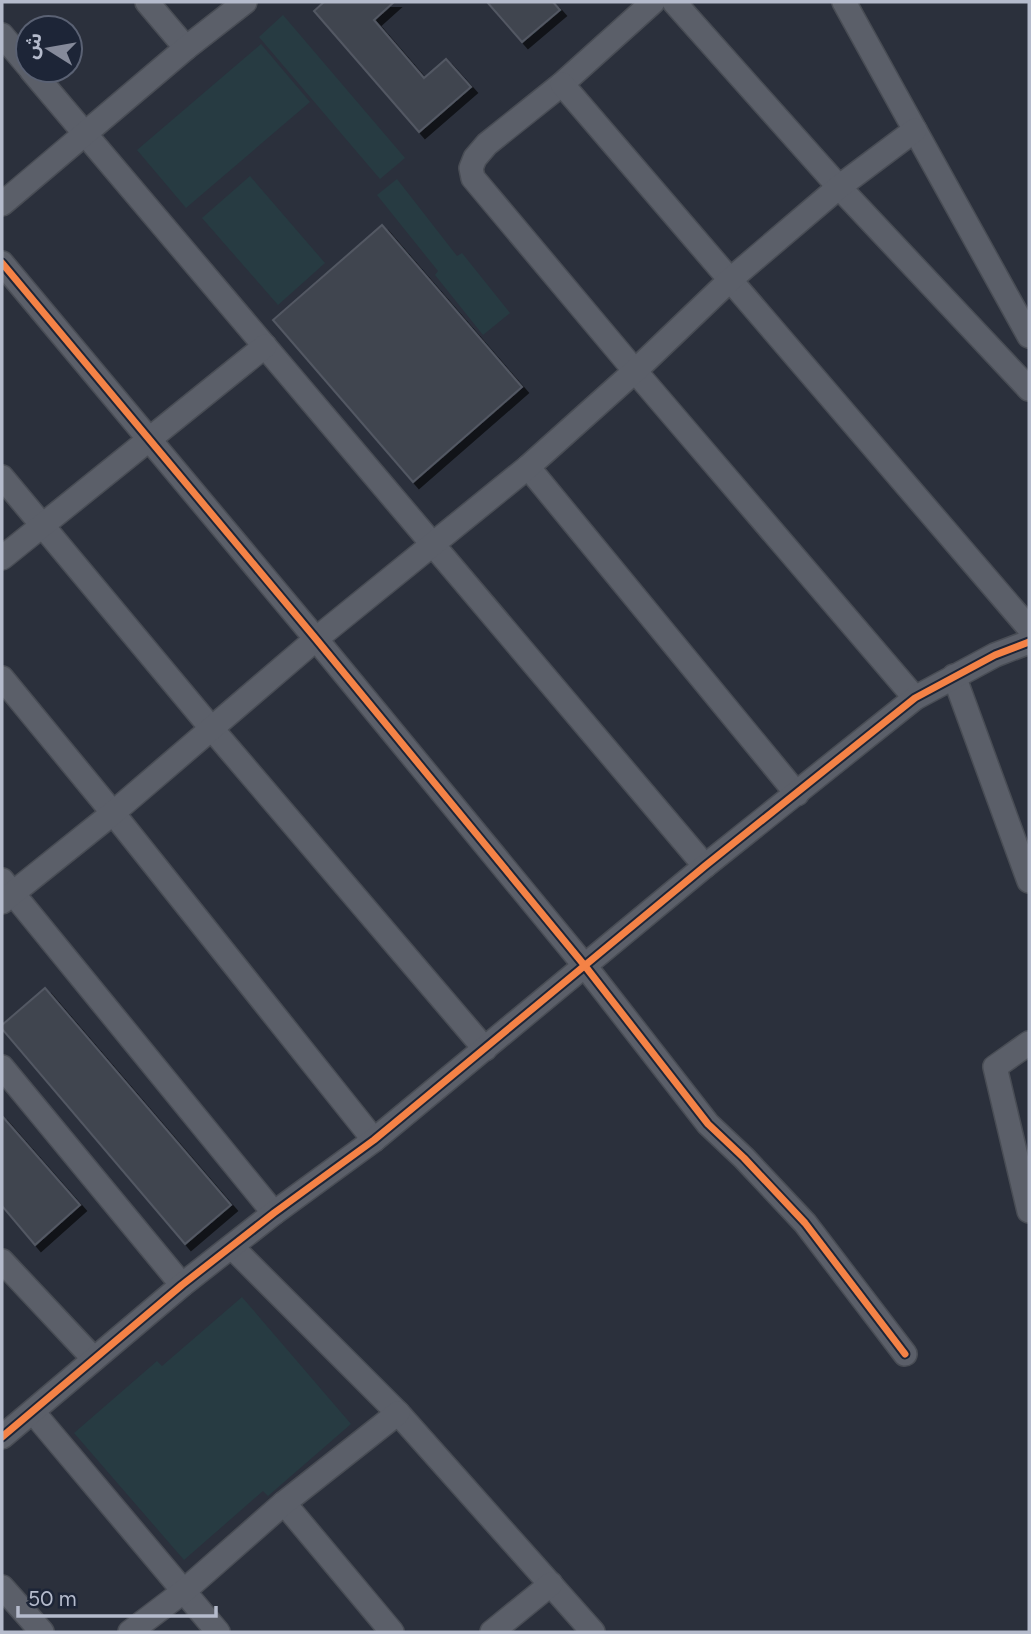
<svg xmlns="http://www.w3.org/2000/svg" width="1031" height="1634" viewBox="0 0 1031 1634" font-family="Figtree,'Noto Sans Arabic',sans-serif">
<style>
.green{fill:#273b42}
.building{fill:#414550;stroke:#535863;stroke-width:2;filter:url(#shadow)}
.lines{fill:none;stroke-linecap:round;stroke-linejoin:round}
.street-casing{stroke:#494d55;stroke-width:26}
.street{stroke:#5b5f69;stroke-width:23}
.cycleway-casing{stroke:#1d2537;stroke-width:11}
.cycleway{stroke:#f48246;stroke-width:7}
</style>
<defs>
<filter id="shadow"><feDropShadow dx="6" dy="6" stdDeviation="0" flood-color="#0009"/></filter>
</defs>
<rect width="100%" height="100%" fill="#2b303c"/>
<g class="green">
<polygon points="283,15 405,158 380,179 259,37"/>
<polygon points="261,44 310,102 186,208 137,150"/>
<polygon points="250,176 325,263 278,305 202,218"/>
<polygon points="397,179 457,256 462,253 510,313 483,335 435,275 438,271 377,195"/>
<polygon points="242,1297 351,1424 268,1496 263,1491 184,1560 74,1433 157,1361 162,1366"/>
</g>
<g class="building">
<polygon points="324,2 394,2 374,20 424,78 446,59 471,87 419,132 314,11"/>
<polygon points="487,2 553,2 560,10 522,42"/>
<polygon points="382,225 522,387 413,482 273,320"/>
<polygon points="45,988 231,1205 185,1244 2,1029 2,1025"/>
<polygon points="2,1116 80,1205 35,1245 2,1206"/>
</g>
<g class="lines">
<defs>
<g id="street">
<polyline points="147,2 186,48"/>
<polyline points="653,2 562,84 487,144 475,158 471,168 473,178 635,371 915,698"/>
<polyline points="674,2 839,187 1029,389"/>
<polyline points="844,2 1029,336"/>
<polyline points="2,35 28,66"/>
<polyline points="31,70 705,866"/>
<polyline points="562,84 1029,628"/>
<polyline points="2,204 186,48 245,2"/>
<polyline points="2,263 316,639 585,966 708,1124 744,1158 805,1223 905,1354"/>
<polyline points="528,467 797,794"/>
<polyline points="2,477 212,729 485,1049"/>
<polyline points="2,558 265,346"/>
<polyline points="954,676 1029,881"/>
<polyline points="2,678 113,813 374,1140"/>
<polyline points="2,880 274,1213"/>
<polyline points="2,902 113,813 316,639 528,467 635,371 730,280 839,187 915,130"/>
<polyline points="1029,1043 995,1067 1029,1211"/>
<polyline points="2,1067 182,1285"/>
<polyline points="232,1247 398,1413 593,1632"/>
<polyline points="2,1261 94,1359"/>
<polyline points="33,1412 218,1632"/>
<polyline points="2,1437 182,1285 274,1213 374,1140 705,866 915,698 995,655 1029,642"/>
<polyline points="284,1503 392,1632"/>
<polyline points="2,1587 42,1632"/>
<polyline points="130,1632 184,1591 284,1503 398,1413"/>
<polyline points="492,1632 551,1584"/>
</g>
</defs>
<use href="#street" class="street-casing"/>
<use href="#street" class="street"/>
<defs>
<g id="cycleway">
<polyline points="2,263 316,639 585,966 708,1124 744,1158 805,1223 905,1354"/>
<polyline points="2,1437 182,1285 274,1213 374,1140 705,866 915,698 995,655 1029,642"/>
</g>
</defs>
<use href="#cycleway" class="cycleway-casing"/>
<use href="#cycleway" class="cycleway"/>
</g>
<rect width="1031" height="1634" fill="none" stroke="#b5bbcc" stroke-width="7"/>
<g transform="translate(49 49) rotate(281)"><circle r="33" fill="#1d2537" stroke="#5a6173" stroke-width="2"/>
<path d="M0-5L12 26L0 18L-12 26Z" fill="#858a9a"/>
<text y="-10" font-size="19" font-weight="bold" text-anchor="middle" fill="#b5bbcc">ش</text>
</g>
<path d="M18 1606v10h198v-10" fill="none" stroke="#b5bbcc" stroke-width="3.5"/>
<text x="28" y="1606" font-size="21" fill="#b5bbcc" stroke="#1d2537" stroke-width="5" paint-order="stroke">50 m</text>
</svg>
